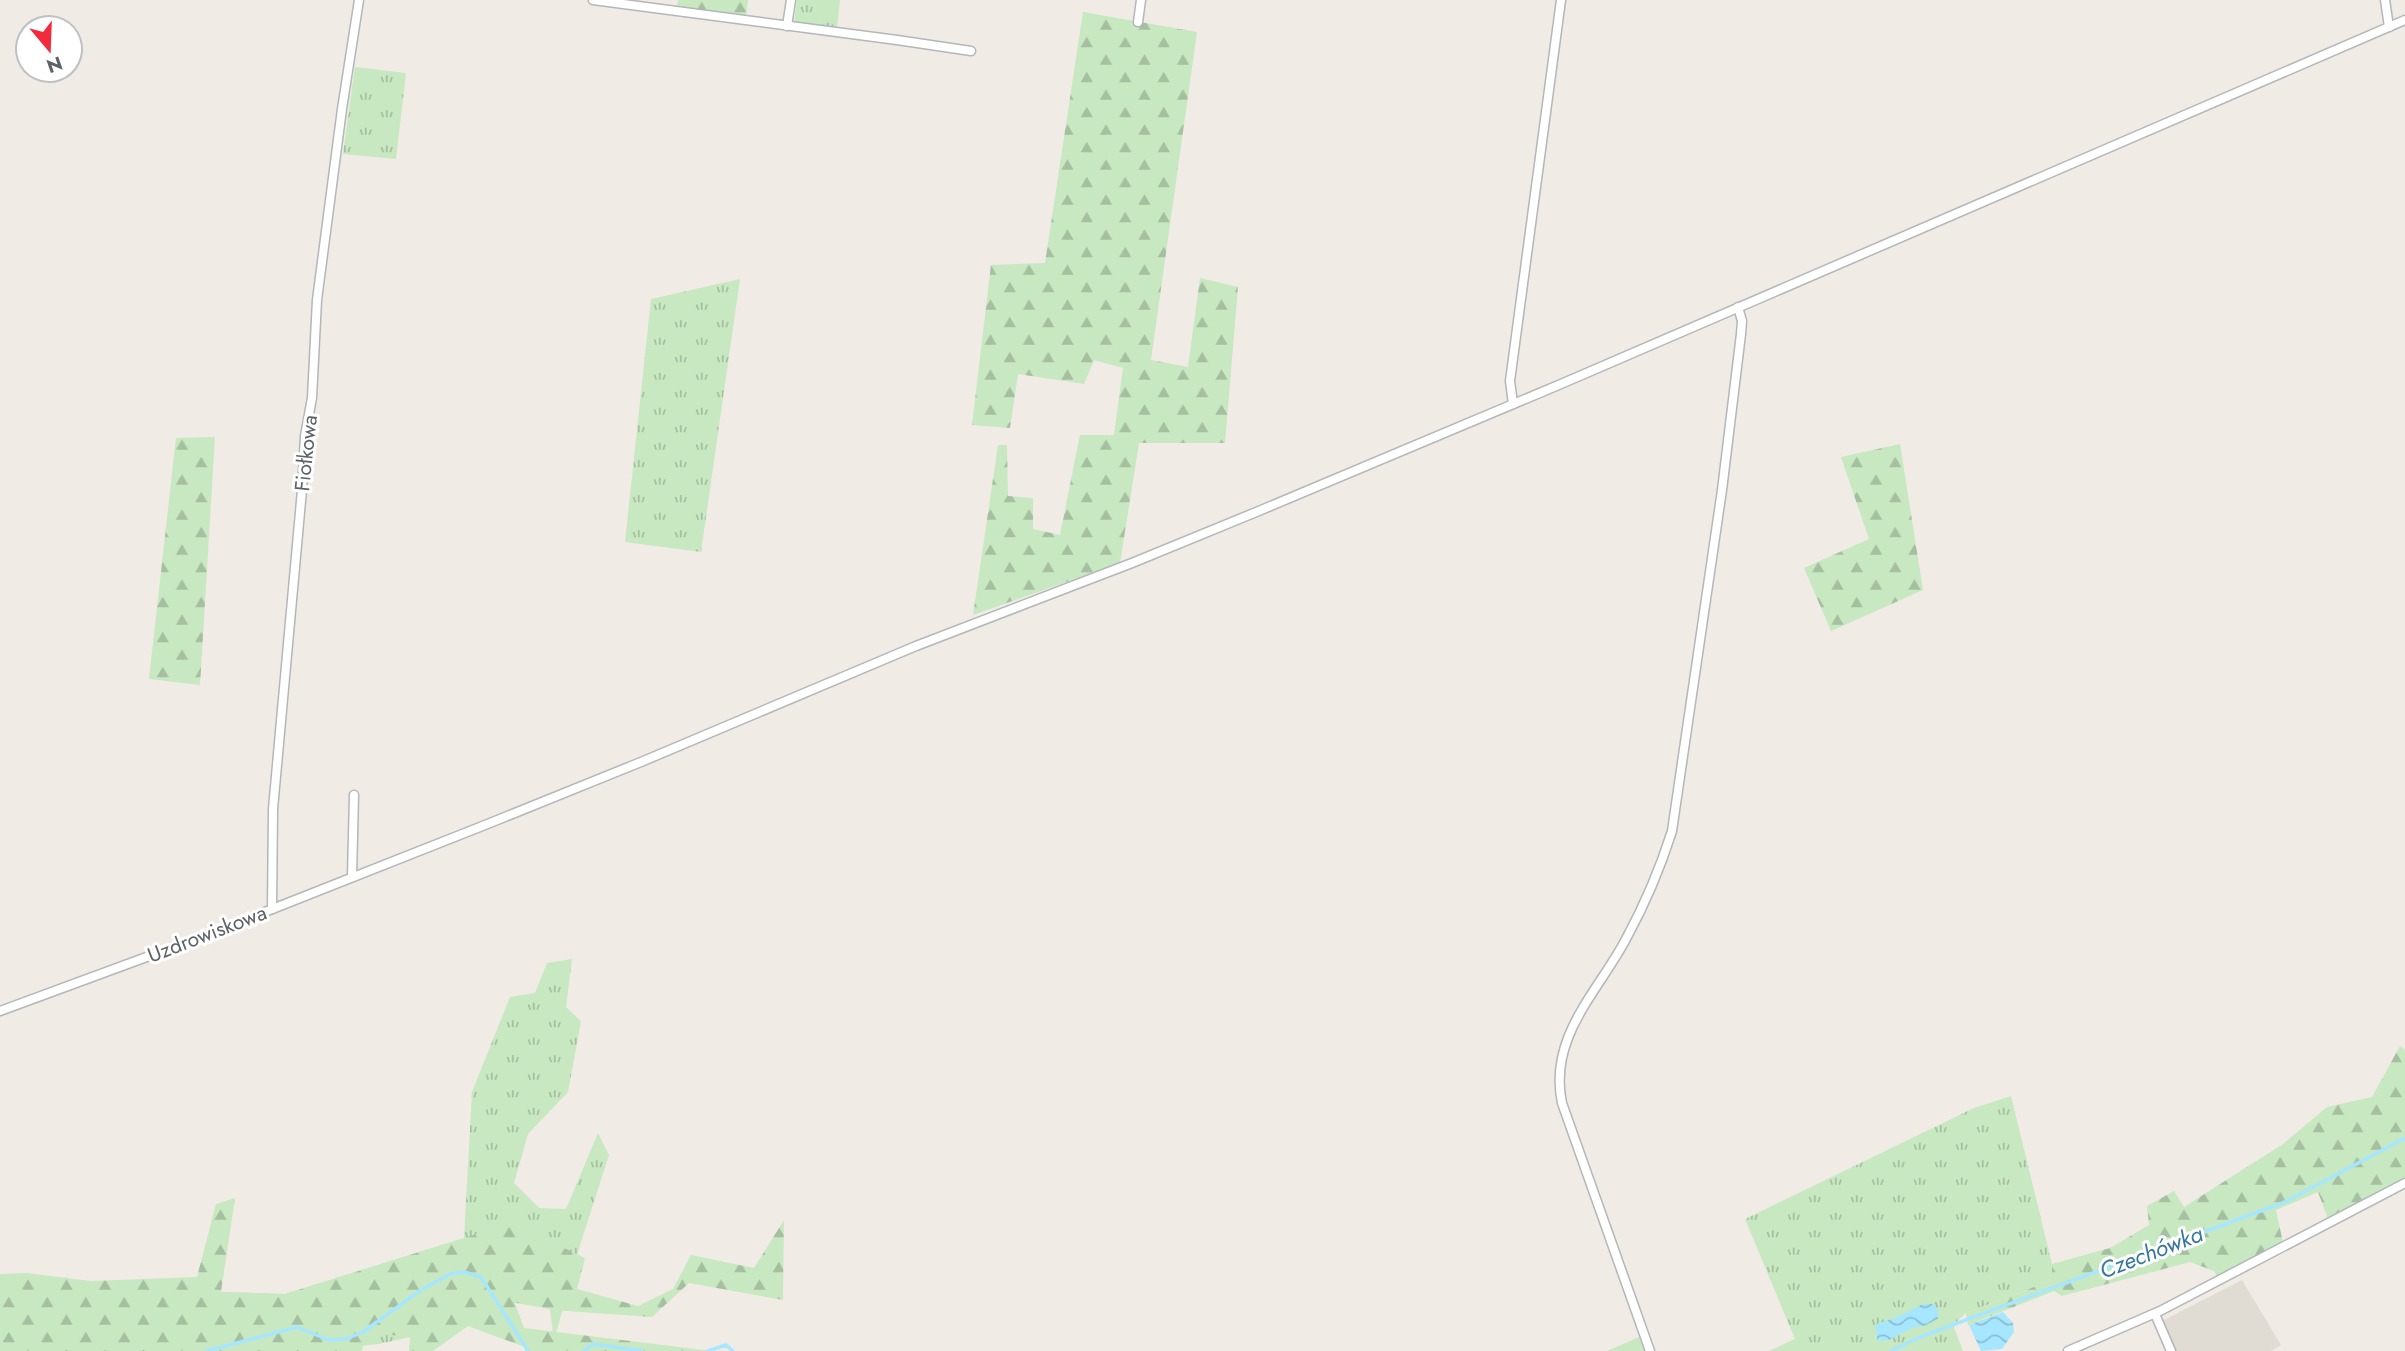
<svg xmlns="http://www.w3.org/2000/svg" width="2405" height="1351" viewBox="0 0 2405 1351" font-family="Jost,sans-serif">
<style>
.education{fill:#e0dbd3}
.grass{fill:url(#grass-tufts)}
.forest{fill:url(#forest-firs)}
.water{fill:url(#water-waves)}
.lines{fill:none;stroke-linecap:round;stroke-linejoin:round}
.stream{stroke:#a6e7ff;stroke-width:3.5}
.street-casing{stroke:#b2b7ba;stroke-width:11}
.street{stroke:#fff;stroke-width:8}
.labels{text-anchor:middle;stroke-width:6;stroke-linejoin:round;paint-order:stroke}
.street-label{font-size:21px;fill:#5d6266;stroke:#fff}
.water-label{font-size:23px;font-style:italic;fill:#36789b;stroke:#fff}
</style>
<defs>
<pattern id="grass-tufts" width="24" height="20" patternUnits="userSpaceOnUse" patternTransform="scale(1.75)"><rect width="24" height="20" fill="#c7e8c0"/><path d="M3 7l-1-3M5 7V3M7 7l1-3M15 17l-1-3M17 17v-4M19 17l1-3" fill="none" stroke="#a5bfa0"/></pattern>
<pattern id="forest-firs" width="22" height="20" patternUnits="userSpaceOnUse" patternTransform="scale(1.75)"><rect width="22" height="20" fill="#c7e8c0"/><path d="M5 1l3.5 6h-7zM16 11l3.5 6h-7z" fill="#a5bfa0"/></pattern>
<pattern id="water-waves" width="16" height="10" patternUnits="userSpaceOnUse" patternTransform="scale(1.75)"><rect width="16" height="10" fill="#a6e7ff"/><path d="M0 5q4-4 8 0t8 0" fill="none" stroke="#8abfd2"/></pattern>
</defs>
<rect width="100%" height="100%" fill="#f0ebe5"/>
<polygon class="education" points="2242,1280 2281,1345 2271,1351 2175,1351 2162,1321"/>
<g class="grass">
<polygon points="797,0 840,0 837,28 794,23"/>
<polygon points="355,67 406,73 396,159 343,154"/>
<polygon points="740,279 701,552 625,542 651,299"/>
<polygon points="572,959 566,1007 581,1021 568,1092 528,1134 514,1183 539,1208 566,1209 598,1133 609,1155 580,1245 554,1341 550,1309 460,1293 464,1325 379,1344 317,1351 221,1292 285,1294 464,1238 472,1092 510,997 535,993 547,963"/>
<polygon points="2011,1096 2052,1264 2052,1280 1966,1313 1953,1325 1963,1351 1769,1351 1795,1339 1745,1219 1974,1108"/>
<polygon points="1644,1335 1650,1351 1607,1351"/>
</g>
<g class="forest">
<polygon points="678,0 748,0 746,17 677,7"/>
<polygon points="1083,12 1197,32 1151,360 1188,367 1200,278 1238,287 1225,443 1139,443 1120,563 973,615 998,445 1007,445 1008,496 1033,498 1033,529 1060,535 1080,435 1114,435 1123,368 1094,360 1084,384 1018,374 1010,428 972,425 991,265 1045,263"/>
<polygon points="215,437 200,685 149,679 176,438"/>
<polygon points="1900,444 1923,590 1831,631 1804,568 1869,539 1841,457"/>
<polygon points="2400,1046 2405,1050 2405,1179 2328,1219 2318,1192 2276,1210 2283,1243 2219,1279 2214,1271 2190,1262 2062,1296 2054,1291 1968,1325 1966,1313 2052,1280 2052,1264 2110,1248 2149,1225 2147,1206 2174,1191 2184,1207 2283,1144 2327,1107 2372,1097"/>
<polygon points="235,1198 221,1292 285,1294 512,1223 585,1258 577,1289 638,1306 673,1289 691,1255 754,1268 784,1220 783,1300 689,1283 652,1317 552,1310 513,1298 524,1328 712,1351 525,1351 525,1347 468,1326 433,1351 409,1351 410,1337 365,1332 362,1351 0,1351 0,1274 26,1273 91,1281 197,1277 216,1204"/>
</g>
<g class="water">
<polygon points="1923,1304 1933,1304 1938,1310 1938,1319 1924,1326 1914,1327 1889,1340 1877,1341 1876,1324 1895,1318"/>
<polygon points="2003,1312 2013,1323 2014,1332 2002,1349 1981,1351 1969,1325"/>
</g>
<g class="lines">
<g class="stream">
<polyline points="207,1351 297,1327 329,1340 346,1339 363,1332 421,1290 450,1274 464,1272 481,1277 528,1351"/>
<polyline points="584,1351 593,1344 642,1351"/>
<polyline points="708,1351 726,1345 733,1351"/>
<polyline points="1891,1351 1920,1337 2285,1202 2405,1138"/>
</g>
<defs>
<g id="street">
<polyline points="593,0 897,40 971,51"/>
<polyline points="2385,0 2389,27"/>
<polyline points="1138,22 1141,0"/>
<polyline points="787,26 791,0"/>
<polyline points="1513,404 1510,381 1561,0"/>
<polyline points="352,876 354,795"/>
<polyline points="272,909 273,809 302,490 305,436 312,398 317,300 342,109 359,0"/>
<polyline points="0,1011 209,934 485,825 641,762 916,646 1132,563 1254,513 1561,384 2405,20"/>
<polyline points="2155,1314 2171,1351"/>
<path d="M1650,1351L1562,1103C1548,1037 1598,992 1626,939C1645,904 1660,869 1672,831L1722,490L1741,334L1742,321L1738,307"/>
<polyline points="2068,1351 2160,1311 2405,1183"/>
</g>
</defs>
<use href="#street" class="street-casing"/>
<use href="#street" class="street"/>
</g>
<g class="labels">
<g class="street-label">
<text transform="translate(306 453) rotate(-84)" y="7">Fiołkowa</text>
<text transform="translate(207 934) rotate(-21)" y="7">Uzdrowiskowa</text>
</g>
<g class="water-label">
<text transform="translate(2151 1252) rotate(-21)" y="8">Czechówka</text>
</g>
</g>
<g transform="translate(49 49) rotate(161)"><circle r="33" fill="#ffffff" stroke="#bec0c2" stroke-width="2"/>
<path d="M0-5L12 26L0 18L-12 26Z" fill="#f12a3c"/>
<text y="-10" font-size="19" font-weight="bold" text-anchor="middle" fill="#5d6266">N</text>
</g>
</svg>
